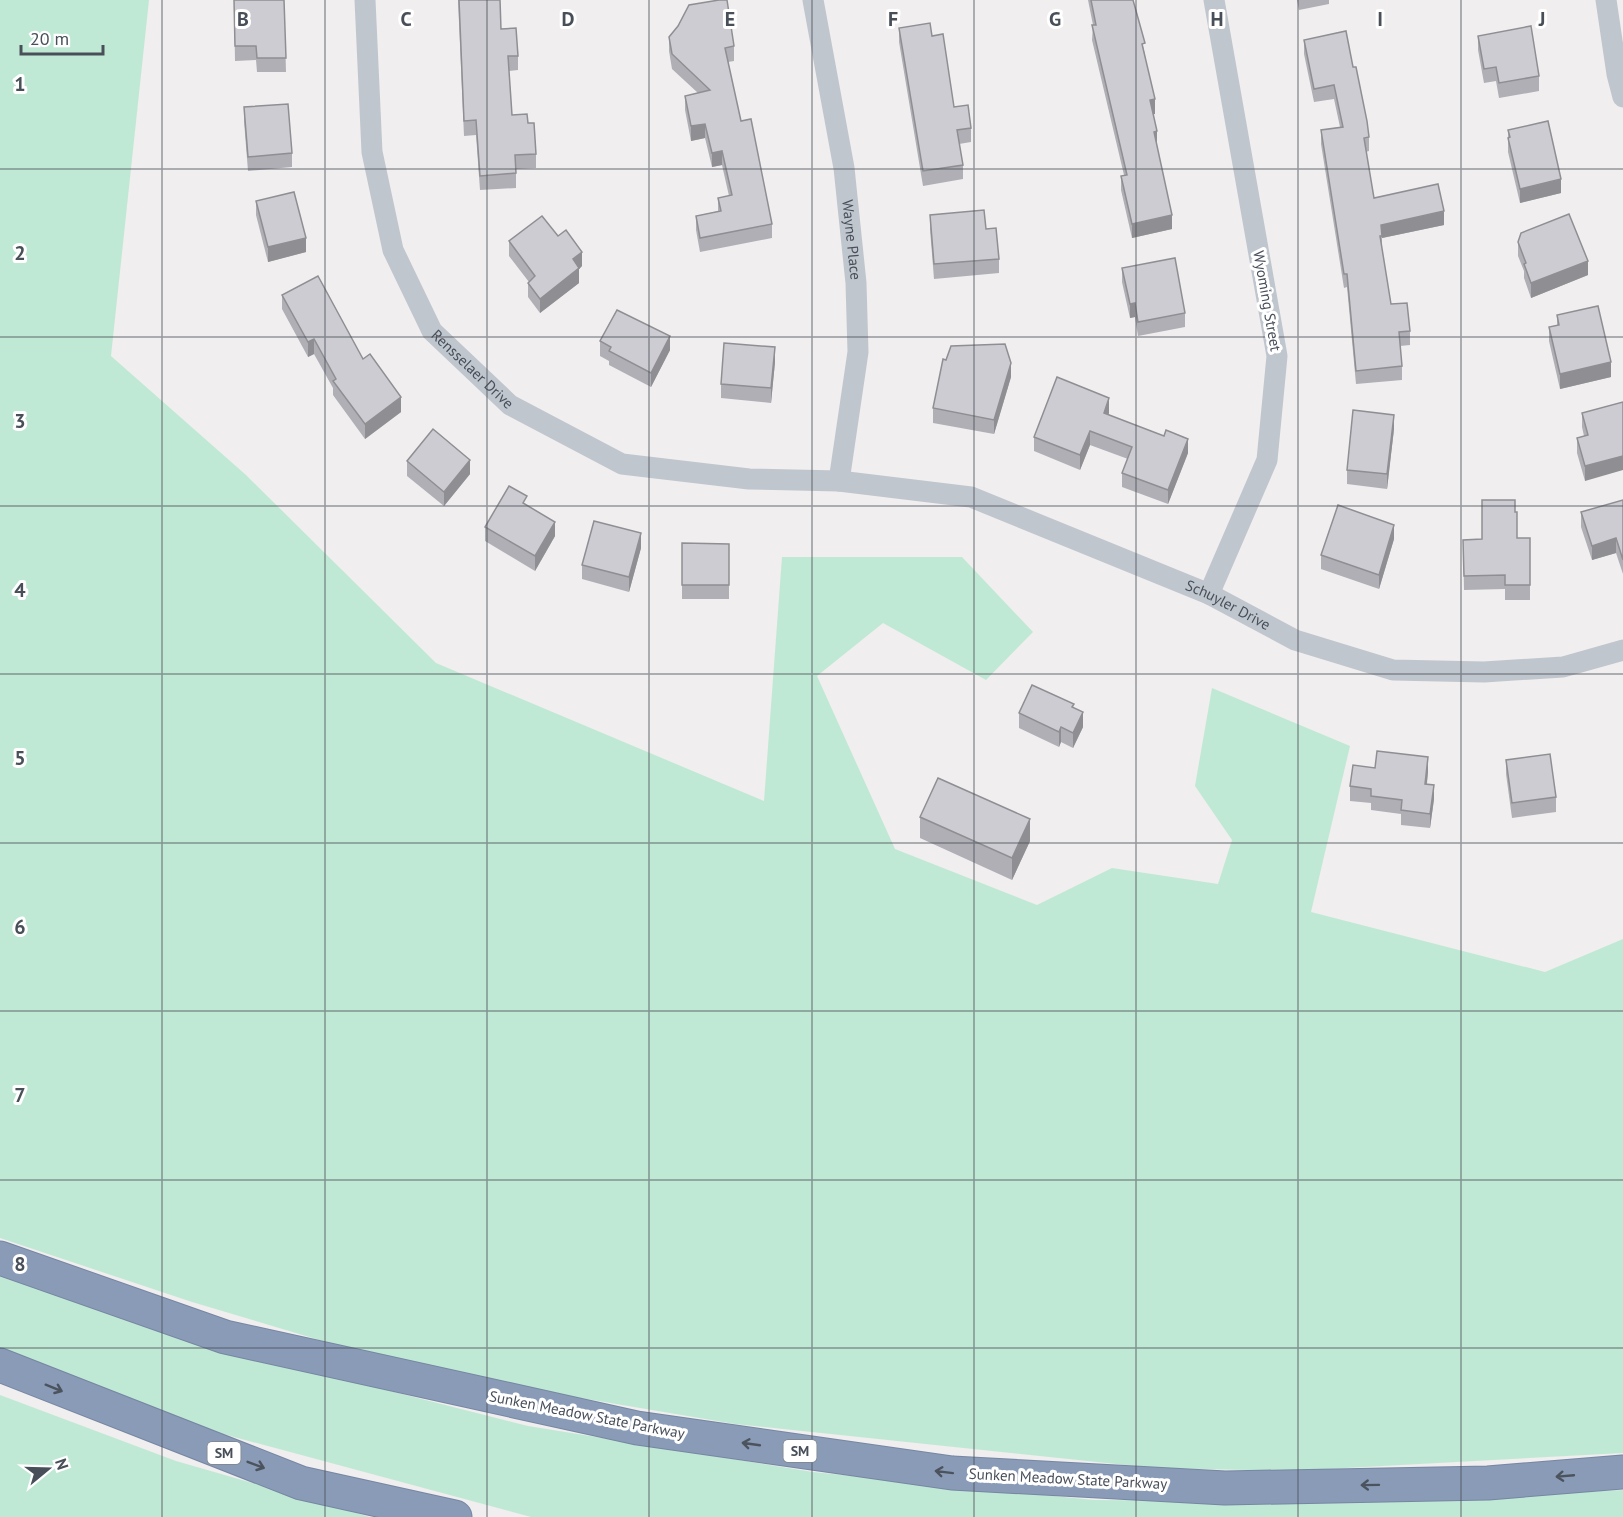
<svg xmlns="http://www.w3.org/2000/svg" width="1623" height="1517" viewBox="0 0 1623 1517" font-family="'PT Sans',sans-serif">
<style>
.green{fill:#c0e9d5}
.lines{fill:none;stroke-linecap:round;stroke-linejoin:round}
.highway-casing{stroke:#7686a3;stroke-width:35}
.street{stroke:#c0c6ce;stroke-width:21}
.highway{stroke:#8a9bb7;stroke-width:33}
.wall{fill:#afafb5}
.shaded-wall{fill:#8f8f93}
.building{fill:#ccccd2;stroke:#8f8f93;stroke-width:1.5}
.oneway{stroke:#4b535e}
.grid{fill:none;stroke:#484f59;stroke-width:1.5;stroke-opacity:0.55}
.labels{text-anchor:middle;stroke-width:6;stroke-linejoin:round;paint-order:stroke}
.shield{fill:#fff;stroke:#7f848b;stroke-width:1.5}
.shield-label{font-size:14px;font-weight:bold;fill:#484f59}
.street-label{font-size:15px;fill:#484f59;stroke:#fff}
.grid-label{font-size:20px;text-anchor:middle;font-weight:bold;fill:#484f59;stroke:#fff;stroke-width:6;stroke-linejoin:round;paint-order:stroke}
</style>
<rect width="100%" height="100%" fill="#f0eeee"/>
<g class="green">
<polygon points="0,0 149,0 111,356 246,475 436,663 764,801 782,557 962,557 1033,632 986,680 883,623 817,676 895,849 1037,905 1112,868 1218,884 1232,840 1195,786 1212,688 1350,746 1311,912 1545,972 1623,939 1623,1453 1290,1471 1154,1468 735,1424 545,1392 336,1345 192,1302 0,1238"/>
<polygon points="0,1270 249,1355 528,1426 813,1472 1094,1500 1370,1502 1623,1490 1623,1517 531,1517 223,1434 0,1350"/>
<polygon points="0,1395 176,1461 370,1517 0,1517"/>
</g>
<g class="lines">
<defs>
<g id="highway">
<polyline points="0,1258 225,1337 637,1428 952,1473 1225,1488 1488,1483 1623,1472"/>
<polyline points="0,1365 301,1483 455,1517"/>
</g>
</defs>
<use href="#highway" class="highway-casing"/>
<g class="street">
<path id="s1" d="M365,0L372,152L393,250L432,331L510,405L622,464L749,479L839,481L971,497L1209,594L1295,640L1393,670L1484,672L1563,667L1623,650"/>
<path id="s2" d="M813,0L844,168L856,283L858,352L839,481"/>
<polyline points="1606,0 1617,74 1623,97"/>
<polyline points="1209,594 1267,460 1277,356 1214,0"/>
</g>
<use href="#highway" class="highway"/>
</g>
<g class="wall">
<polygon points="234,0 284,0 286,72 257,72 256,60 235,61"/>
<polygon points="458,0 500,0 501,29 518,56 518,70 509,71 512,115 528,123 536,154 536,168 516,169 516,188 480,190 476,135 464,136"/>
<polygon points="1088,0 1133,0 1145,55 1155,114 1153,114 1157,146 1172,229 1132,238 1121,190 1121,176 1124,175 1092,40 1093,25"/>
<polygon points="1297,0 1329,0 1329,4 1299,10"/>
<polygon points="899,28 932,36 954,107 971,128 971,142 959,144 963,165 963,179 923,186 899,42"/>
<polygon points="1478,36 1539,76 1539,91 1499,98 1496,81 1484,83 1478,50"/>
<polygon points="669,37 734,46 734,61 728,62 741,121 772,224 772,238 700,252 696,230 696,216 718,211 718,198 729,196 722,165 712,167 705,138 691,141 685,110 685,96 698,93 672,69 669,51"/>
<polygon points="1304,40 1369,137 1369,151 1366,152 1374,198 1444,225 1382,238 1382,249 1391,304 1410,331 1410,345 1400,346 1402,366 1402,380 1356,384 1347,287 1344,288 1321,144 1321,130 1340,127 1334,99 1314,102 1304,54"/>
<polygon points="244,107 292,153 292,167 248,171 244,121"/>
<polygon points="1508,130 1561,193 1520,203 1508,152"/>
<polygon points="256,201 306,252 268,262 256,215"/>
<polygon points="930,215 986,229 999,259 999,273 934,279 930,229"/>
<polygon points="558,236 582,266 579,269 579,283 540,313 528,297 528,283 529,282 509,256 509,241"/>
<polygon points="1518,242 1588,275 1531,298 1524,278 1524,271 1518,256"/>
<polygon points="1122,268 1185,313 1185,327 1138,336 1135,317 1130,318 1122,282"/>
<polygon points="282,295 363,359 401,412 365,439 333,395 333,388 314,354 308,357 282,309"/>
<polygon points="1557,315 1611,377 1560,389 1549,341 1549,327 1557,325"/>
<polygon points="600,341 670,350 651,387 609,365 609,361 600,356"/>
<polygon points="946,360 1011,377 994,434 933,423 933,408"/>
<polygon points="775,362 771,403 721,398 721,384"/>
<polygon points="1623,402 1585,481 1577,453 1577,438 1584,436 1582,427 1582,413"/>
<polygon points="1109,413 1108,415 1188,453 1168,504 1122,487 1122,473 1128,459 1090,445 1080,470 1034,451 1034,437"/>
<polygon points="1394,429 1387,489 1347,484 1347,470"/>
<polygon points="407,461 470,474 444,506 407,476"/>
<polygon points="1623,500 1623,574 1616,553 1592,560 1581,527 1581,512"/>
<polygon points="527,505 555,536 535,571 485,541 485,527"/>
<polygon points="1530,538 1530,600 1505,600 1505,589 1464,590 1463,540"/>
<polygon points="1394,539 1379,589 1321,569 1321,555"/>
<polygon points="682,543 729,544 729,599 682,599"/>
<polygon points="641,548 629,592 582,579 582,565"/>
<polygon points="1074,708 1083,727 1073,748 1061,742 1059,747 1019,728 1019,713"/>
<polygon points="1506,760 1556,797 1556,812 1512,818 1506,774"/>
<polygon points="1375,768 1428,772 1427,784 1434,799 1430,828 1401,825 1401,814 1371,810 1371,803 1350,801 1350,786"/>
<polygon points="920,817 1030,841 1012,880 920,838"/>
</g>
<g class="shaded-wall">
<polygon points="1155,99 1155,114 1150,115 1150,100"/>
<polygon points="705,124 705,138 691,141 691,126"/>
<polygon points="1157,131 1157,146 1154,132"/>
<polygon points="722,151 722,165 712,167 712,153"/>
<polygon points="1561,179 1561,193 1520,203 1520,189"/>
<polygon points="1444,211 1444,225 1382,238 1381,225"/>
<polygon points="1172,215 1172,229 1132,238 1132,224"/>
<polygon points="306,238 306,252 268,262 268,247"/>
<polygon points="582,252 582,266 579,269 579,283 540,313 540,299 573,259"/>
<polygon points="1588,261 1588,275 1531,298 1531,283"/>
<polygon points="1135,303 1135,317 1130,318 1130,304"/>
<polygon points="670,336 670,350 651,387 651,373"/>
<polygon points="314,339 314,354 308,357 308,342"/>
<polygon points="775,347 775,362 771,403 771,388"/>
<polygon points="1611,362 1611,377 1560,389 1560,374"/>
<polygon points="1011,363 1011,377 994,434 994,420"/>
<polygon points="401,397 401,412 365,439 365,424"/>
<polygon points="1109,398 1109,413 1104,427 1104,413"/>
<polygon points="1394,415 1394,429 1387,489 1387,474"/>
<polygon points="1090,431 1090,445 1080,470 1080,455"/>
<polygon points="1188,439 1188,453 1168,504 1168,490"/>
<polygon points="1623,456 1623,470 1585,481 1585,466"/>
<polygon points="470,460 470,474 444,506 444,492"/>
<polygon points="555,522 555,536 535,571 535,556"/>
<polygon points="1394,525 1394,539 1379,589 1379,575"/>
<polygon points="641,533 641,548 629,592 629,577"/>
<polygon points="1616,538 1616,553 1592,560 1592,546"/>
<polygon points="1083,712 1083,727 1073,748 1073,733"/>
<polygon points="1061,727 1061,742 1059,747 1059,732"/>
<polygon points="1428,757 1428,772 1425,798 1425,784"/>
<polygon points="1434,785 1434,799 1430,828 1430,814"/>
<polygon points="1030,819 1030,841 1012,880 1012,858"/>
</g>
<g class="building">
<polygon points="234,0 284,0 286,58 257,58 256,46 235,46"/>
<polygon points="459,0 500,0 501,29 516,28 518,56 508,56 512,115 527,114 528,123 534,123 536,154 515,155 516,173 480,176 476,120 464,121"/>
<polygon points="719,0 727,0 734,46 725,48 741,121 751,119 772,224 700,238 696,216 721,211 718,198 732,195 722,151 712,153 705,124 691,126 685,96 710,90 672,54 669,37 678,26 689,5"/>
<polygon points="1091,0 1133,0 1145,43 1142,44 1155,99 1150,100 1157,131 1154,132 1172,215 1132,224 1121,176 1127,175 1092,25 1096,25"/>
<polygon points="930,23 932,36 943,34 954,107 968,105 971,128 957,130 963,165 923,171 899,28"/>
<polygon points="1531,26 1539,76 1499,83 1496,67 1484,69 1478,36"/>
<polygon points="1346,31 1353,67 1356,67 1367,121 1369,137 1364,138 1374,198 1438,184 1444,211 1381,225 1382,236 1380,236 1391,304 1407,303 1410,331 1399,332 1402,366 1356,371 1347,274 1344,274 1321,130 1343,127 1334,85 1314,89 1304,40"/>
<polygon points="288,104 292,153 248,157 244,107"/>
<polygon points="1548,121 1561,179 1520,189 1508,138 1510,137 1508,130"/>
<polygon points="294,192 306,238 268,247 256,201"/>
<polygon points="984,210 986,229 996,228 999,259 934,264 930,215"/>
<polygon points="1569,214 1588,261 1531,283 1524,264 1526,263 1518,242 1521,233"/>
<polygon points="542,216 558,236 566,230 582,252 573,259 579,268 540,299 528,283 535,276 509,241"/>
<polygon points="1175,258 1185,313 1138,322 1135,303 1130,304 1122,268"/>
<polygon points="318,276 363,359 370,354 401,397 365,424 333,381 336,379 314,339 308,342 282,295"/>
<polygon points="1598,306 1611,362 1560,374 1549,327 1559,325 1557,315"/>
<polygon points="617,310 670,336 651,373 609,351 611,347 600,341"/>
<polygon points="724,343 775,347 771,388 721,384"/>
<polygon points="1005,344 1011,363 994,420 933,408 943,359 946,360 951,346"/>
<polygon points="1057,377 1109,398 1104,413 1164,436 1166,430 1188,439 1168,490 1122,473 1132,447 1090,431 1080,455 1034,437"/>
<polygon points="1623,402 1623,456 1585,466 1577,438 1588,435 1582,413"/>
<polygon points="1353,410 1394,415 1387,474 1347,470"/>
<polygon points="433,429 470,460 444,492 407,461"/>
<polygon points="509,486 527,496 523,503 555,522 535,556 485,527"/>
<polygon points="1482,500 1515,500 1515,512 1517,512 1517,538 1530,538 1530,585 1505,585 1505,575 1464,576 1463,540 1482,539"/>
<polygon points="1623,500 1623,560 1616,538 1592,546 1581,512"/>
<polygon points="1338,505 1394,525 1379,575 1321,555"/>
<polygon points="594,521 641,533 629,577 582,565"/>
<polygon points="682,543 729,544 729,585 682,585"/>
<polygon points="1032,685 1074,704 1072,707 1083,712 1073,733 1061,727 1059,732 1019,713"/>
<polygon points="1377,751 1428,757 1425,784 1434,785 1430,814 1401,810 1402,800 1371,796 1371,789 1350,786 1353,765 1375,768"/>
<polygon points="1550,754 1556,797 1512,803 1506,760"/>
<polygon points="938,778 1030,819 1012,858 920,817"/>
</g>
<defs><path id="oneway-shaft" d="M-6 0H5M1.5-3L5.5 0L1.5 3" fill="none" stroke-width="1.6" stroke-linecap="round" stroke-linejoin="round" transform="scale(1.5)"/></defs>
<g class="oneway">
<use href="#oneway-shaft" transform="translate(54 1388) rotate(22)"/>
<use href="#oneway-shaft" transform="translate(751 1444) rotate(-172)"/>
<use href="#oneway-shaft" transform="translate(256 1465) rotate(21)"/>
<use href="#oneway-shaft" transform="translate(944 1472) rotate(-173)"/>
<use href="#oneway-shaft" transform="translate(1565 1476) rotate(175)"/>
<use href="#oneway-shaft" transform="translate(1370 1485) rotate(179)"/>
</g>
<path class="grid" d="M162,0V1517M325,0V1517M487,0V1517M649,0V1517M812,0V1517M974,0V1517M1136,0V1517M1298,0V1517M1461,0V1517M0,169H1623M0,337H1623M0,506H1623M0,674H1623M0,843H1623M0,1011H1623M0,1180H1623M0,1348H1623"/>
<g class="labels">
<g class="shield">
<rect x="783.5" y="1440" width="33" height="22" rx="4.5"/>
<rect x="207.5" y="1442" width="33" height="22" rx="4.5"/>
</g>
<g class="shield-label">
<text x="800" y="1456">SM</text>
<text x="224" y="1458">SM</text>
</g>
<g class="street-label">
<text dy="5" stroke="none"><textPath href="#s2" startOffset="243">Wayne Place</textPath></text>
<text transform="translate(1267 301) rotate(80)" y="5">Wyoming Street</text>
<text dy="5" stroke="none"><textPath href="#s1" startOffset="398">Rensselaer Drive</textPath></text>
<text dy="5" stroke="none"><textPath href="#s1" startOffset="1206">Schuyler Drive</textPath></text>
<text transform="translate(587 1415) rotate(11)" y="5">Sunken Meadow State Parkway</text>
<text transform="translate(1068 1479) rotate(3)" y="5">Sunken Meadow State Parkway</text>
</g>
</g>
<g class="grid-label">
<text x="243" y="26">B</text>
<text x="406" y="26">C</text>
<text x="568" y="26">D</text>
<text x="730" y="26">E</text>
<text x="893" y="26">F</text>
<text x="1055" y="26">G</text>
<text x="1217" y="26">H</text>
<text x="1380" y="26">I</text>
<text x="1542" y="26">J</text>
<text x="20" y="91">1</text>
<text x="20" y="260">2</text>
<text x="20" y="428">3</text>
<text x="20" y="597">4</text>
<text x="20" y="765">5</text>
<text x="20" y="934">6</text>
<text x="20" y="1102">7</text>
<text x="20" y="1271">8</text>
</g>
<g transform="translate(48 1469) rotate(71)" stroke="#ffffff" stroke-width="4.5" paint-order="stroke">
<path d="M0-4.5L10 22L0 15L-10 22Z" fill="#484f59"/>
<text y="-9" font-size="16" font-weight="bold" text-anchor="middle" fill="#484f59">N</text>
</g>
<path d="M21 45v9h82v-9" fill="none" stroke="#484f59" stroke-width="3"/>
<text x="30" y="45" font-size="18" fill="#484f59" stroke="#ffffff" stroke-width="4.5" paint-order="stroke">20 m</text>
</svg>
